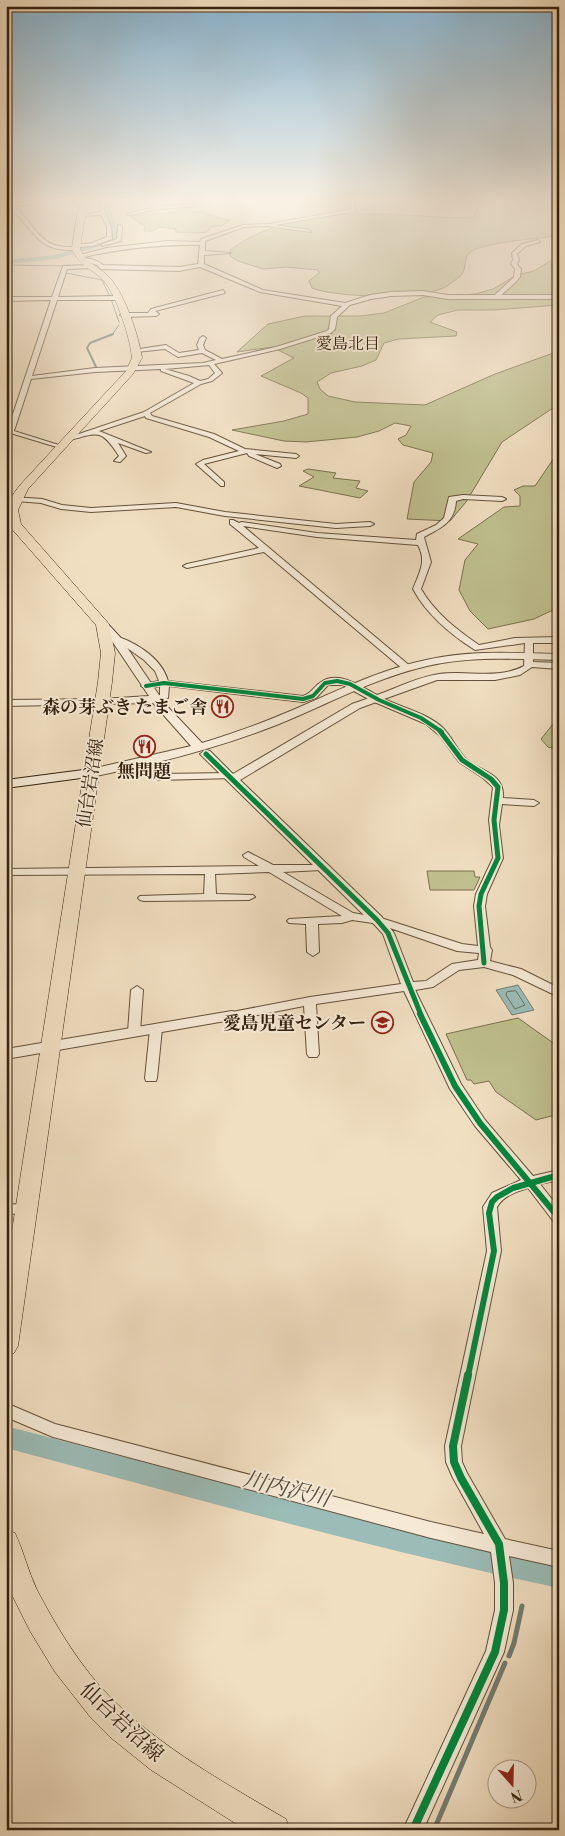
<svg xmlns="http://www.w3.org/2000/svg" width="565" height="1836" viewBox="0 0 565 1836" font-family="'Libre Bodoni','Noto Serif JP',serif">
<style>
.green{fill:#c0c08f;stroke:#7a714e}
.water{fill:#9bbcb7;stroke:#727e73}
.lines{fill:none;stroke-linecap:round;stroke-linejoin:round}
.shore{stroke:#686f62;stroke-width:1}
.stream-far2{stroke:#727e73;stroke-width:1}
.stream-far1{stroke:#727e73;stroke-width:2}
.stream{stroke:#727e73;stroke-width:5}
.river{fill:#9bbcb7;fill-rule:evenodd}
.minor-casing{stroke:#64513b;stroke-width:2}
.tertiary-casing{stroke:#64513b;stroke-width:2}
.secondary-casing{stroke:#35220e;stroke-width:2}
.primary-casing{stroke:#35220e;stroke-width:1}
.minor{fill:#f6ead7;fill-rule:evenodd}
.tertiary{fill:#f6ead7;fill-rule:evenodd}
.secondary{fill:#f6ead7;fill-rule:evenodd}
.primary{fill:#f1dfc2;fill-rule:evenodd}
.cycleway-far3-casing{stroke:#f6ead7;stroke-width:6}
.cycleway-far2-casing{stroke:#f6ead7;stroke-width:8}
.cycleway-far1-casing{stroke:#f6ead7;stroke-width:9}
.cycleway-casing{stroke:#f6ead7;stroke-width:11}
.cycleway-far3{stroke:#00873e;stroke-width:4}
.cycleway-far2{stroke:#00873e;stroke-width:5}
.cycleway-far1{stroke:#00873e;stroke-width:6}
.cycleway{stroke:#00873e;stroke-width:8}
.labels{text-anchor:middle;stroke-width:4;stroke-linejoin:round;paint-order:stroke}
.far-quarter-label{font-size:16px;fill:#35220e;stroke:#f6ead7}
.poi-label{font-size:18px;font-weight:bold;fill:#35220e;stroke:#f6ead7;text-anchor:end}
.street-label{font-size:18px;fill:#35220e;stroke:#f6ead7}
.near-street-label{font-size:21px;fill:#35220e;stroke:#f6ead7}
.near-water-label{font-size:22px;font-style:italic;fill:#545041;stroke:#f6ead7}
</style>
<rect width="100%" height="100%" fill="#f1dfc2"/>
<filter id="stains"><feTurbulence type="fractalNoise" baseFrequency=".004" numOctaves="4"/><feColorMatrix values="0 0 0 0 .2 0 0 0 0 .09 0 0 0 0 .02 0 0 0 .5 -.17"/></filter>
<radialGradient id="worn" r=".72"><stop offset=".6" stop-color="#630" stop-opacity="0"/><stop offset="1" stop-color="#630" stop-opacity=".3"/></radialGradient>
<g class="green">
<path d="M487,198H559V236C540,238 487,242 472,251C463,256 467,267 462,274C459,278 451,283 447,286C426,300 336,298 312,288L309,281L319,273L318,270L286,267L263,269L238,261L230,256V250C281,213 344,212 404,215C427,216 450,219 473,217L479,204Z"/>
<polygon points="188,207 192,208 190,210 193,212 203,212 217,217 216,218 230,220 222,226 211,227 207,232 196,233 176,232 176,229 159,227 152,231 144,231 145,226 130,216 177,212 176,208"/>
<polygon points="552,260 559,265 559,305 494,310 458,310 438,315 430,322 457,332 456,336 399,339 384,343 376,360 362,366 331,373 317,382 320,389 328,396 355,402 425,405 495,374 559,351 559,404 502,442 466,502 450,521 407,519 414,482 431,462 433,453 403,445 398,439 406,435 411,426 395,423 379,431 357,437 306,442 284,441 232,430 284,421 308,414 308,398 301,393 261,376 294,358 272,347 237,352 268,324 305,316 360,316 384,313 424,297 475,294 493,289 517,275 534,271"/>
<polygon points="559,437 559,609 555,609 534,619 488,629 470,611 459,590 465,560 478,544 458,539 504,507 520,506 520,496 514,490 523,486 535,486 554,458"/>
<polygon points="308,469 336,473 333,478 360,481 356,488 368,491 360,498 299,486 314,477 303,471"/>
<polygon points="559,721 559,750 548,747 541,739 553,724"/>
<polygon points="427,871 474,871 475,877 480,877 474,890 430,890"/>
<polygon points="518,1018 559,1047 559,1114 536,1120 496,1092 489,1081 474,1084 471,1080 467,1080 446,1034"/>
</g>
<polygon class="water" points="518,985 534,1010 512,1015 496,990"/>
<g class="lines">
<polygon class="shore" points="516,991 525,1005 515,1009 506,995 507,992"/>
<g class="stream-far2">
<polyline points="6,265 64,266"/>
<polyline points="66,270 66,273 102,280 110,297"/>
<polyline points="111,299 119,322"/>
<polyline points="111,336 119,325"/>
</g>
<polyline class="stream-far1" points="100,368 97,369 87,348 90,343 113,334"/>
<g class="stream">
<polyline points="516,1566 518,1574"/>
<polyline points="509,1656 514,1643 522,1606"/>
<polyline points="434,1830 505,1663"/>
</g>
<g class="river">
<path d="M105,198H113L111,209L119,238L116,242L56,259L6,264V260L55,255L110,238C112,225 102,213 105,198Z"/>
<path d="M6,1426C190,1474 373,1524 559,1562V1588C373,1549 190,1497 6,1448Z"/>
</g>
<defs>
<g id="minor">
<path d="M78,198H106L104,212L111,226L112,239L93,246L78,247L76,250C44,251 40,241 21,219C17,214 12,209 6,206L8,203ZM102,199L100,212L80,215L82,216L101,215L107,226V237L92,243L74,245V247C37,249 38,225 13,206Z"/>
<polygon points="194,198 198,198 198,204 189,207 159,209 129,215 127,214 159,206 191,204 194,203"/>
<path d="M351,198H355L354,206L357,211L275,225L309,230L311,232L267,226L244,227L205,241V251L231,253L204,255V264L263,290L345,303L370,295L391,292L423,291L448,295H495L514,277L515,269L511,264L513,260L512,253L522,244L538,240L540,242L526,246L517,254L519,260L517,264L521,269L520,277L516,282L501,295H559V299H448L423,295L391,296L371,299L350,305L337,317L335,329L331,333L280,349L214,364L222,373L221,374L212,381L201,384L150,413L152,416L214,434L245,449L296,454L299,456L296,458L255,454L280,464L281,466L277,468L249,456L247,453L204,464L224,482V486H221L196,464L203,460L239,451L209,437L146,418L145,416L99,431L151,452L146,453L118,443L126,456L120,462L114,461L119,456C102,429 98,432 70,440L67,438L144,412L194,383L161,371V369L95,372L31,379L14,431L65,447L60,448L7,432L51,300L6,301V297H52L63,266L91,265L93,268L67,269L58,297L117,296L120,298L117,300H57L32,376L95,368L203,363L216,360L202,353L178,357L165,349L136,352L133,350L166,345L179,353L199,350L197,345L200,338L203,336L206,338L203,345L205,350L222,359L276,347L327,331L329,329L331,316L342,306L260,292L200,267L179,271L101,269L97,265L79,259C85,256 99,261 103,265L179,267L198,264L200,245C159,244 119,249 79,258L76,256L107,248L168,241L200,242L201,239L243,225L269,224L352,209L350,206ZM209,365L215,373L208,379L200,381L189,376L165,369Z"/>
<polygon points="118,225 122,226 121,241 102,246 102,244 117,239"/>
<polygon points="223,290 225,293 155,311 159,314 156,316 123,317 120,315 123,313 148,313 151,309"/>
<path d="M463,495L502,497L506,499L502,501L463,499L456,501C455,522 441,528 424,537L431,562L421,589C435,613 457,630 479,645L515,638L559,637V643H533V662L559,663V669L532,667L520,675L495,680H437L384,699C403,708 427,713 443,728C452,737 457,750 466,759C481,772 505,773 503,798L534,800L539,803L534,806L502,804L499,825L503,858L487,894L485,906L490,947L492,950L490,961L521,969L559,988V997L513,975L484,967L459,970L433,987L415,990L461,1084L485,1120L533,1176L559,1170V1180L540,1184L559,1208V1223L554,1222L528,1188C516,1192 503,1196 497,1207L501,1251L461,1446L462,1462L467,1473L505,1539L559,1551V1567L509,1556L513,1583V1610L504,1652L423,1830H403L486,1651L495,1610V1583L491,1552L431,1538L53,1437L6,1417V1403L55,1424L431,1522L484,1534L453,1478L446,1462L445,1446L487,1251L483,1207L492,1193L521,1180L475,1126L450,1089L404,991L316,1004L319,1054L317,1057H309L307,1054L304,1006L232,1020L226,1016L232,1012L310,997L401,984L383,934L373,923L352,920L342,923L318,924L319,952L313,956L307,952L306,924L289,923L287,921L289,919L342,916L269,872L215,874L216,894L253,895L255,897L249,900L144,901L140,900L138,898L140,896L204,894L205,874L6,875V869L259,866L244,857L243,855L248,852L273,865H325L326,867L325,869L321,870L283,872L353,913L381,918L462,944L478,946L474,906L476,894L493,858L489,820L493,787L483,778L459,762L440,736L426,724L372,701L343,685H328L316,698L303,702L169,686L168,698L156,702L153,701V697L160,695V686L146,689L141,686L143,684L159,681L155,671L144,660L123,645L105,637L109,634C132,640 161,656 168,681L303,696C312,693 313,687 321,682C339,670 361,687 377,695C397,688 418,677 439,674C468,670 497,680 524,666L525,643L475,650C450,634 427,615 413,589C419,573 427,562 418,545L317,537L243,526L410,666L411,668L407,671L404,670L264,552L187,568L183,566L187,564L259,548L230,524V520H233L239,523L242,522L317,533L416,540L417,534L436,525L444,518L449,497ZM390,928L457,951L479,953L478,960L452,964L426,981L413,982L394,933Z"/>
<polygon points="13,497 42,499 62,505 91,508 176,503 225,512 336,524 370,522 374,524 370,526 336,528 225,516 176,507 91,512 61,509 41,503 16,501 13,501"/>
<polygon points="102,699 105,700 105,704 6,706 6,700"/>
<polygon points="230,773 235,776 234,778 159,780 154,777 159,774"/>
<polygon points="137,986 143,990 140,1032 138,1035 130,1035 128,1032 131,990"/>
<polygon points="156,1025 160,1026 162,1029 157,1078 156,1081 146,1081 145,1078 150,1029 152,1026"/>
<polygon points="6,1204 31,1205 33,1209 31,1213 6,1214"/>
</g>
<g id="tertiary">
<path d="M102,621L106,622L120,637L165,704L202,743C231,734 260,724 288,712C333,693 378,670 426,660C470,650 514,653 559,654V660C515,659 470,656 427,666C375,678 328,704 279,724C218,748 156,764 91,777L87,776L85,773L87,770L191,746L153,703L98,704L96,702L98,700L102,699L149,696L112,641L97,624Z"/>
<polygon points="375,696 381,699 379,701 360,708 240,780 382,917 384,920 377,924 372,923 200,754 206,750 210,751 233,774 352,704"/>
<polygon points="232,1011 237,1013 239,1016 237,1019 6,1059 6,1049"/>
</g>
<polygon id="secondary" points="91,769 98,773 96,776 6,788 6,780"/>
<g id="primary">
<path d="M80,198H88L80,248C85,263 100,267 110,278C125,295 139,336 142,358L133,374L28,489L18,510L21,524L109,624L115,653L112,682L18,1346L14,1353L6,1356V1269L98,682L101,653L96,625L11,528C1,512 10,498 20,485L126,371L132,358C130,337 117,297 104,281C93,269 77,265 72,248Z"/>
<path d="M6,1530L15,1533C24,1552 28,1571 37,1590C57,1628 81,1668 112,1699C163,1749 225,1783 286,1819L290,1830H246L151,1770L110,1737L91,1718L55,1672L30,1631L13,1597L6,1582Z"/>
</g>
</defs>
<use href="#minor" class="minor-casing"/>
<use href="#tertiary" class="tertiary-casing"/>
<use href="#secondary" class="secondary-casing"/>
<use href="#primary" class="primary-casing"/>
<use href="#minor" class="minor"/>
<use href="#tertiary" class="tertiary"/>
<use href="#secondary" class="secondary"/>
<use href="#primary" class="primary"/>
<defs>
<polyline id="cycleway-far3" points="146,686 164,683 303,699 313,696 325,683 337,681 350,684 379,700 421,718 442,732"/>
<g id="cycleway-far2">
<polyline points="440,731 462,760 491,779 498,787 494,820 498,858 481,894 479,906 484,963"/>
<polyline points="206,754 377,920 388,933 421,1015"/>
</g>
<g id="cycleway-far1">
<polyline points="420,1014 455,1086 480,1123 559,1218"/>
<polyline points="468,1376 494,1251 489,1213 492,1202 497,1197 513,1188 559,1175"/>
</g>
<polyline id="cycleway" points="413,1830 495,1652 504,1610 504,1583 499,1544 461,1478 454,1462 453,1446 468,1375"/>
</defs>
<use href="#cycleway-far3" class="cycleway-far3-casing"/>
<use href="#cycleway-far2" class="cycleway-far2-casing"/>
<use href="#cycleway-far1" class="cycleway-far1-casing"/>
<use href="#cycleway" class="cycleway-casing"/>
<use href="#cycleway-far3" class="cycleway-far3"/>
<use href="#cycleway-far2" class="cycleway-far2"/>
<use href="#cycleway-far1" class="cycleway-far1"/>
<use href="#cycleway" class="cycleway"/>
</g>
<linearGradient id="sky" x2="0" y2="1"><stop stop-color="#89b7d4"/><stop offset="0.44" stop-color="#f9f1e4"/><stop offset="1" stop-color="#f9f1e4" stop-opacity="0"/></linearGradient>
<rect width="565" height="455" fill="url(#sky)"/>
<defs>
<symbol id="restaurant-ring" viewBox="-11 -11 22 22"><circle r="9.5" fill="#f6ead7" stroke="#8f2418" stroke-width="1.5"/><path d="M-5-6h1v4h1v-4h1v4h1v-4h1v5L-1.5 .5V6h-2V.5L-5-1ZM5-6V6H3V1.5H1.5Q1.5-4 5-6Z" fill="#8f2418"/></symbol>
<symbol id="school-ring" viewBox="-11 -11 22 22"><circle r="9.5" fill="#f6ead7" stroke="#8f2418" stroke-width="1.5"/><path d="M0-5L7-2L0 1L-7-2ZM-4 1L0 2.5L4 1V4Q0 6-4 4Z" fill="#8f2418"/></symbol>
</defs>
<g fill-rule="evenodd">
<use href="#restaurant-ring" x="210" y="694" width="25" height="25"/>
<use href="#restaurant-ring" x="132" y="734" width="25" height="25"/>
<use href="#school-ring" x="370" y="1010" width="25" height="25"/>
</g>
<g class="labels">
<g class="far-quarter-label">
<text x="348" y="349">愛島北目</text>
</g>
<g class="poi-label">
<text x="207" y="713">森の芽ぶき たまご舎</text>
<text x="144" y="777" text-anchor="middle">無問題</text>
<text x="366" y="1029">愛島児童センター</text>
</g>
<g class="street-label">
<text transform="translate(90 783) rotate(-81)" y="6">仙台岩沼線</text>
</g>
<g class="near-street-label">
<text transform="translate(122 1722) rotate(43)" y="7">仙台岩沼線</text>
</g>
<g class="near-water-label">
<text transform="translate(287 1488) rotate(14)" y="8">川内沢川</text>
</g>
</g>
<rect width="565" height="1836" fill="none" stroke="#f1dfc2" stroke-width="25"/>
<rect x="8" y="8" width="550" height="1821" fill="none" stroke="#35220e" stroke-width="2.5"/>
<rect x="12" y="12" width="540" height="1811" fill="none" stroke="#35220e"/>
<g transform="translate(512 1784) rotate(160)"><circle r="24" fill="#f6ead7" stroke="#a99a87"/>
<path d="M0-4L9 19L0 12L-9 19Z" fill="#8f2418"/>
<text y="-8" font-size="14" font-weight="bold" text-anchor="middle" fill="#35220e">N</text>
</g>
<rect width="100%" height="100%" filter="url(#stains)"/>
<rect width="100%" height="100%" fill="url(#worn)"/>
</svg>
